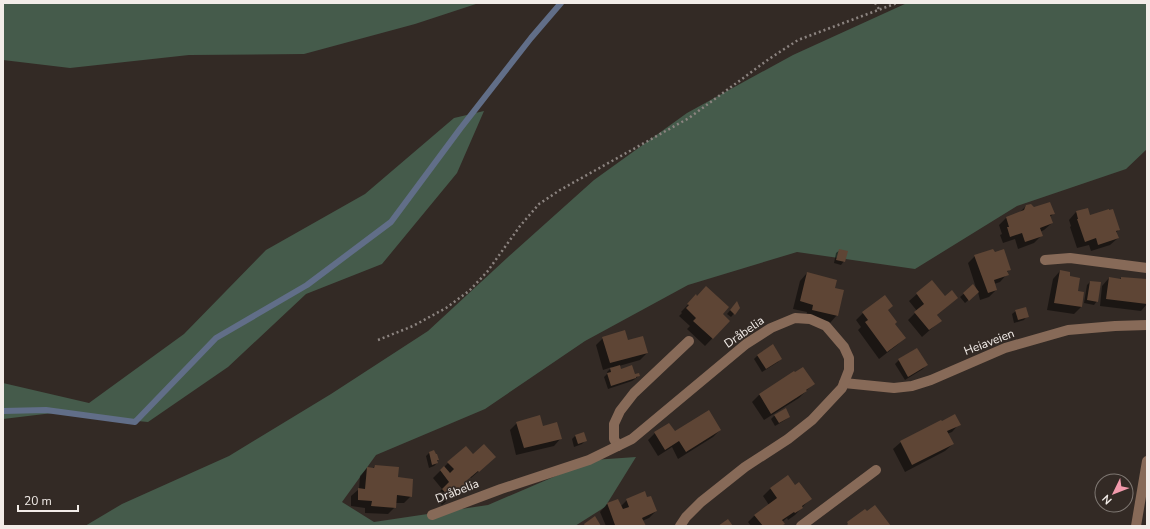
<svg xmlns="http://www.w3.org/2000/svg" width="1150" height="529" viewBox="0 0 1150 529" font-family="'Nunito Sans',sans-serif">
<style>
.green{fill:#455b4b}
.shadow{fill:#0007}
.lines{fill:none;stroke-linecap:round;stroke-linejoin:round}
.stream{stroke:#616e88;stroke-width:6}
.building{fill:#5e4535}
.path{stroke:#8c8480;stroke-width:2.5;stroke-dasharray:2 3;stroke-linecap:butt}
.minor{stroke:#876a58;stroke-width:10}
.labels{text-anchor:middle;stroke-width:3.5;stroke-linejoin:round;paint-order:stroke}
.street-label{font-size:12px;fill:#f2ece8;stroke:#332a25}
</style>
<rect width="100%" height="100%" fill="#332a25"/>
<g class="green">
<polygon points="3,3 479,3 415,24 304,54 189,55 70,68 3,60"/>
<polygon points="907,3 1147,3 1147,149 1126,169 1017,206 915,269 797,252 688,285 585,341 485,409 376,455 342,502 374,522 488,505 593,460 636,457 605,507 575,526 85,526 122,504 229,456 331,394 428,331 507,258 594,180 687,113 793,55"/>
<polygon points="484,111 457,173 382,264 306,294 228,367 148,422 53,413 3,419 3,383 89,403 184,334 266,250 365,194 454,118"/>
</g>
<g class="shadow">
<polygon points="1026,206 1053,214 1050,217 1052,223 1044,230 1040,232 1041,236 1034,243 1018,249 1015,239 1003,243 1000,235 1002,234 999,225 1006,218 1019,213"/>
<polygon points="1076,212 1089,216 1119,229 1116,233 1118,238 1110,245 1091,251 1089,245 1077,248 1070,227 1071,226 1069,220"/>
<polygon points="840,250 844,261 841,265 834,263 836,253"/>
<polygon points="975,256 1010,269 1007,272 1007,274 1000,282 994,284 996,290 989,297 980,300 978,292 965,303 960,297 973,286 977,291 968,263"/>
<polygon points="1060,271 1069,277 1077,292 1083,293 1081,307 1074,314 1047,310 1053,279"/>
<polygon points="807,273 834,289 837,315 830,323 806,317 807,312 793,309 800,281"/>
<polygon points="1109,278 1119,280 1121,278 1147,280 1147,304 1141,311 1100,306 1102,286"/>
<polygon points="932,281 945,297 957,298 936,316 940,321 922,337 908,320 917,311 909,301"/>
<polygon points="1090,282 1097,301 1094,305 1084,303 1087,285"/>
<polygon points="696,296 721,314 729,321 705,346 687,329 690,326 679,316 682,313 681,312"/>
<polygon points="734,306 739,308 731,317 727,314"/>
<polygon points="887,311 894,324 904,338 897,345 879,359 858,330 861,327 856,320 863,313"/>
<polygon points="1016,311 1027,316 1024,320 1014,323 1012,314"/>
<polygon points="603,338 628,342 647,353 640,360 619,366 620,370 634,375 638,376 635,379 632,381 608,389 604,377 607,374 607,372 612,367 603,370 596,345"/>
<polygon points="773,346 781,358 778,362 762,372 754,359 757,356"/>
<polygon points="917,349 926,365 923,369 905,380 895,364 899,360"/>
<polygon points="794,372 813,384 799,398 764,420 752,402 759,395"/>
<polygon points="785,410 789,417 785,420 775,426 771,419 774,416"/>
<polygon points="517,423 542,427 561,438 554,446 516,455 510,430"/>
<polygon points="959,424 952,432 947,434 953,444 945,451 905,472 893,449 901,442"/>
<polygon points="720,430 713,437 678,459 672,447 658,456 648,440 655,433"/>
<polygon points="575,436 585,441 582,444 574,447 572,439"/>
<polygon points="434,451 438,460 436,461 437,463 434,466 429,468 426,456 429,453"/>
<polygon points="473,455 487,464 471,478 470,477 465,481 461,491 451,499 450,498 442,505 435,497 442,489 433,478 448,463"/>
<polygon points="375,466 397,478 411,496 404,503 396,503 395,507 388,514 365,513 365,508 351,506 351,496 359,489 360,476 367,468 372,469"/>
<polygon points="787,477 794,486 810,499 795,515 788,520 787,518 782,522 781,526 751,526 748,522 755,515 769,505 763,496 770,489"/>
<polygon points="647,499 656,511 649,518 642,521 644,526 606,526 600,512 607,504 618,500 620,507 627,500"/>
</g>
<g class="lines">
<polyline class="stream" points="3,411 46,410 135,422 216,338 307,285 391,222 460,129 531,38 561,3"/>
</g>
<g class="building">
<polygon points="1050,202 1055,214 1050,215 1053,223 1040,228 1043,236 1025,242 1022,233 1010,237 1007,227 1009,227 1006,217 1024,210 1026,205 1031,204 1034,207"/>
<polygon points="1088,208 1090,215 1109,209 1109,210 1113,209 1120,230 1116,231 1119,238 1098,245 1096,238 1085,242 1077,219 1078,219 1076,211"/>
<polygon points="839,249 848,251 845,262 836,260"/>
<polygon points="993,249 995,252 1004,249 1011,270 1007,271 1009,275 994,280 997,290 988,293 974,255"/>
<polygon points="1060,270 1070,272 1070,276 1080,278 1078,291 1084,292 1082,307 1054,303"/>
<polygon points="807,272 837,280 835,288 844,290 838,316 812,310 813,305 800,301"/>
<polygon points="1109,277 1121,279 1121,277 1147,279 1147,304 1106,299"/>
<polygon points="932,280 945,296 952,290 958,298 937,315 942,321 929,330 914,312 924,304 916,293"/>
<polygon points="1090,281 1101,282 1098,302 1087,300"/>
<polygon points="973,284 979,292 969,301 963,293"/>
<polygon points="706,286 729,307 723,314 730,321 713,339 693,321 696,318 686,308 689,305 687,304 696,294 697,296"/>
<polygon points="885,295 893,306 888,310 897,322 895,324 906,338 887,352 865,322 868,320 862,312"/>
<polygon points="737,301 740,308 735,315 730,310"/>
<polygon points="1026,307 1029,317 1018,320 1015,310"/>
<polygon points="625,330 628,340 643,336 648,353 610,363 602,337"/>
<polygon points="773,344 782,359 766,369 757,355"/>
<polygon points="917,348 928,365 908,377 898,359"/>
<polygon points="620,365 621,369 632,365 635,374 639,373 640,376 636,377 636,378 611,386 607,373 611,372 610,368"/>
<polygon points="803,367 815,384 806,390 807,391 771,414 759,394 794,371 795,372"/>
<polygon points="786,408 790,417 779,423 774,415"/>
<polygon points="709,410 721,430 686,452 679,441 665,450 654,432 669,423 675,431"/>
<polygon points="955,414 961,425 947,431 954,444 912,465 900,441 941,420 942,421"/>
<polygon points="540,415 543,426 557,422 562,439 524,448 516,422"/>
<polygon points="584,432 587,441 578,444 575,435"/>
<polygon points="484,444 496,457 479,472 478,471 466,481 469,484 459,493 458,491 450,498 442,489 449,482 440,470 444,466 450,473 454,469 447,462 466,446 473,454"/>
<polygon points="434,450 436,454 437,454 439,460 437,460 438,463 432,465 429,452"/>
<polygon points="375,465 399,467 398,477 413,479 412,497 397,495 396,508 371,506 372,501 358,500 358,488 365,489 367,467 374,468"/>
<polygon points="788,475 795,485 799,482 812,499 802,506 803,508 795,513 794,512 782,520 785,524 781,526 763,526 754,515 777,498 770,488"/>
<polygon points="645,491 647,497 651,496 657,511 642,518 646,526 613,526 615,525 607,503 618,499 623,509 629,507 626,499"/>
<polygon points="875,505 891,526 846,526 848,524 847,522 865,509 867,511"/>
<polygon points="595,516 601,526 585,526 584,524"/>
<polygon points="728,519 733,526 718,526"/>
</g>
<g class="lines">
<g class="path">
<polyline points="875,3 879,9"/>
<polyline points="378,340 413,326 446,308 469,291 487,272 520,226 539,204 560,190 689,118 769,59 798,40 897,3"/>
</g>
<g class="minor">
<polyline points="1045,260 1070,258 1147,268"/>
<polyline points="844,383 894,388 912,386 931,380 1005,348 1068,330 1115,326 1147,325"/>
<polyline points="618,446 614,439 614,424 620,411 634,393 689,341"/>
<polyline points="432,515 501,489 589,460 632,439 746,344 771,328 795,318 810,319 826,326 844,347 849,358 849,370 842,388 812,420 788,439 745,467 701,502 686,517 680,526"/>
<polyline points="801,526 876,470"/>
<polyline points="1136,526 1147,461"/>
</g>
</g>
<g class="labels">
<g class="street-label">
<text transform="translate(744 332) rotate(-35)" y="4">Dråbelia</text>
<text transform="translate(989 342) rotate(-21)" y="4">Heiaveien</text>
<text transform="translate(457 491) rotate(-21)" y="4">Dråbelia</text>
</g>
</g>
<rect width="1150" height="529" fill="none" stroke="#f2ece8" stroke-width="8"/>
<g transform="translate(1114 493) rotate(227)"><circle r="19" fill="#332a25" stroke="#7f7873"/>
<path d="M0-3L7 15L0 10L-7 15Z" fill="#f29aac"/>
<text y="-6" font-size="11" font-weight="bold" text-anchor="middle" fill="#f2ece8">N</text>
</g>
<path d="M18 505v6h60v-6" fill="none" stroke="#f2ece8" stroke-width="2"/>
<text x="24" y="505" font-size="12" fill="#f2ece8" stroke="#332a25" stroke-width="3" paint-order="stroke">20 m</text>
</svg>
